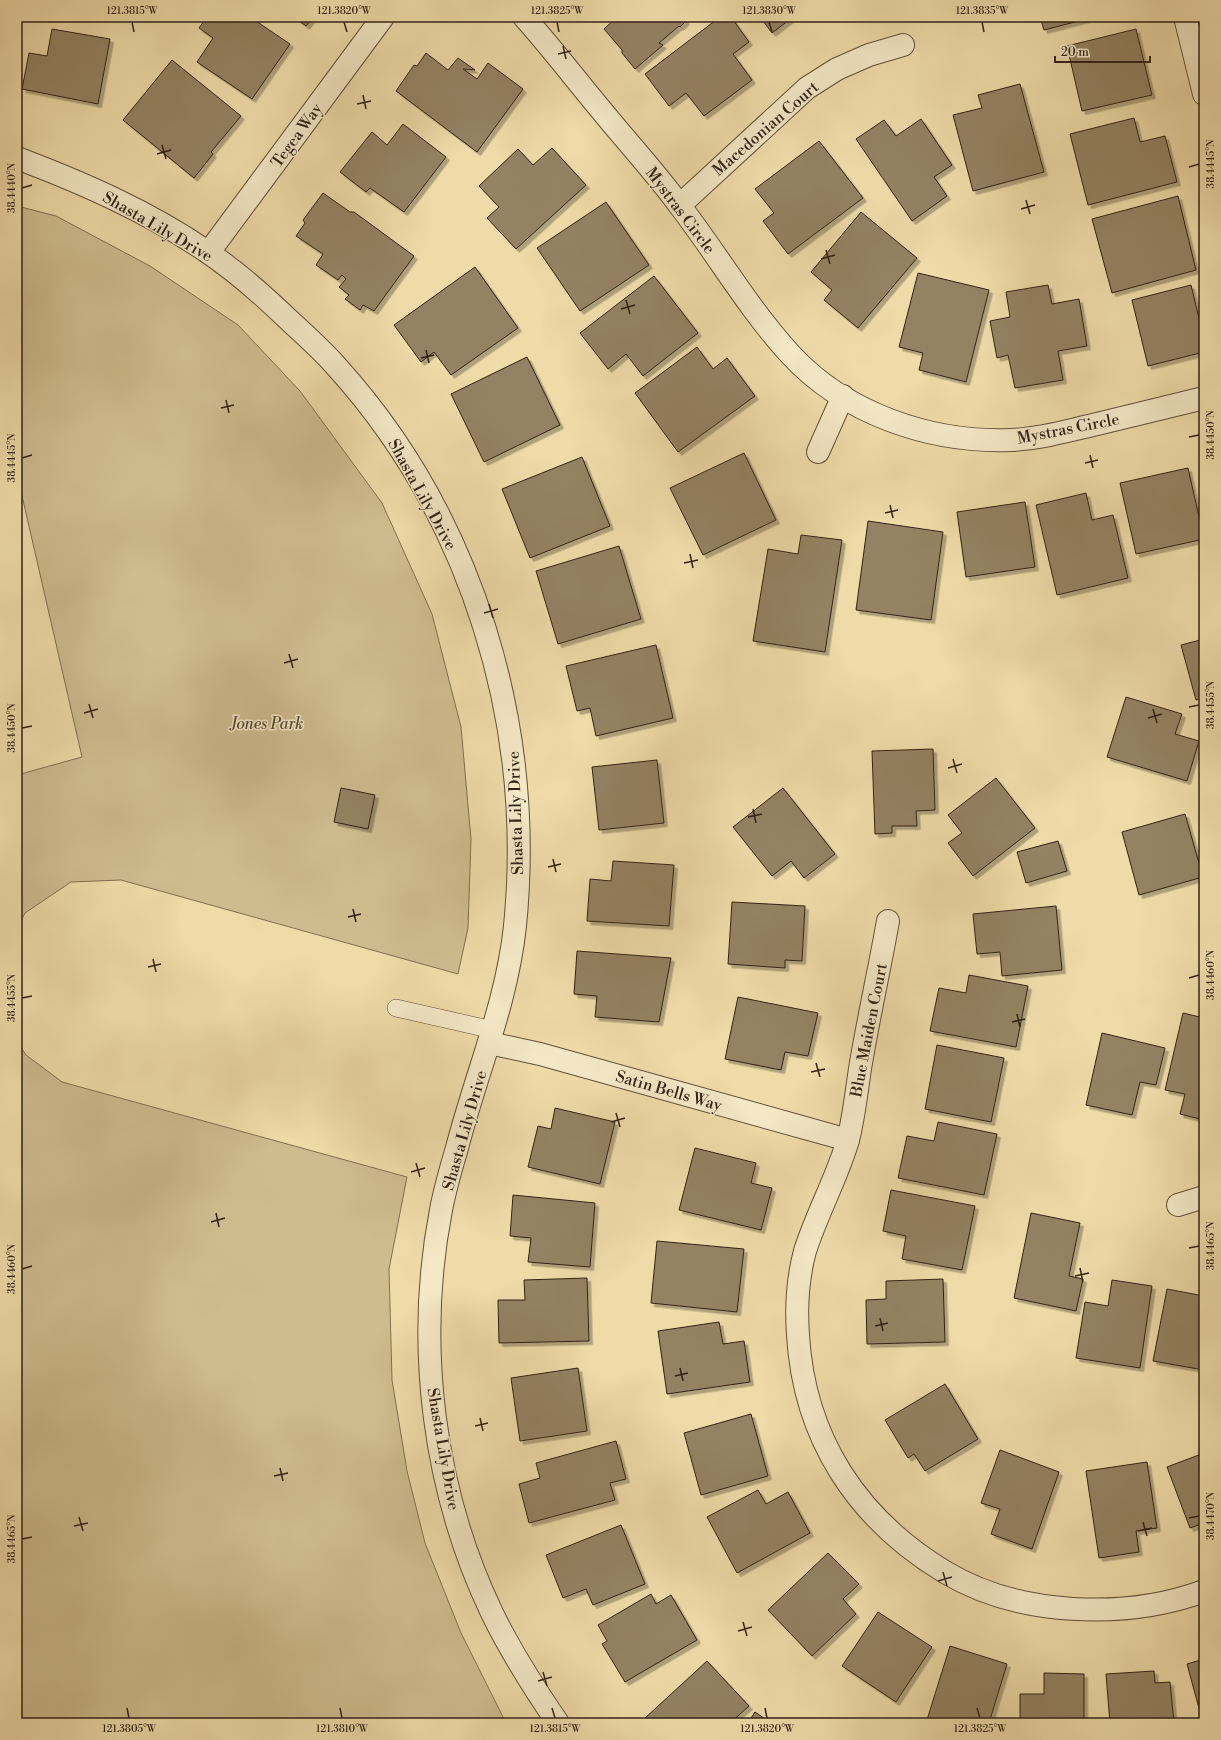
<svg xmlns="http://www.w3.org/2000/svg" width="1221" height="1740" viewBox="0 0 1221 1740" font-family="'Libre Bodoni',serif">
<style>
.green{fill:#cebc8f;stroke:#806f52}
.building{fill:#948262;stroke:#322216;filter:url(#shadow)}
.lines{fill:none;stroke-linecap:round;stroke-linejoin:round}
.service-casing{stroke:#61503a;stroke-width:18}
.minor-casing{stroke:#61503a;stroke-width:24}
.tertiary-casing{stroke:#61503a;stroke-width:24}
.service{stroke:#f4e8c6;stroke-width:17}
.minor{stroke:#f4e8c6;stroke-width:22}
.tertiary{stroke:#f4e8c6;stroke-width:22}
.ticks{fill:none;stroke:#322216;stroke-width:1.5}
.labels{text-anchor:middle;stroke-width:3;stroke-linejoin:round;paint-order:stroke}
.street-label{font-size:16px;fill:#322216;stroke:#f4e8c6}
.park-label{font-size:16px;font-style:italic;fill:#594834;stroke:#f4e8c6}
.neatline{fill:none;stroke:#322216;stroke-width:1.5}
.ticks-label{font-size:10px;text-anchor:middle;fill:#322216}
</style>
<defs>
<filter id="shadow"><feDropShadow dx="3.5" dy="3.5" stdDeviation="0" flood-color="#0004"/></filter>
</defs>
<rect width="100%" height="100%" fill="#eedba8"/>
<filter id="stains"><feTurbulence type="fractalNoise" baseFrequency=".005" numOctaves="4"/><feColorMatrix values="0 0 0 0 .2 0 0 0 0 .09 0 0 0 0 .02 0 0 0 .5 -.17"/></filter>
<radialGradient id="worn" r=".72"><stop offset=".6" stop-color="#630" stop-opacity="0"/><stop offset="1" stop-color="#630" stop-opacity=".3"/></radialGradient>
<g class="green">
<polygon points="17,206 56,216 150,266 238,325 300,391 382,503 432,614 461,727 471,839 468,928 458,974 121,880 71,882 25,913 17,929 17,775 82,757 17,474"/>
<polygon points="17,1041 26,1055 62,1082 407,1177 389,1269 392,1380 407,1471 425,1543 461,1633 506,1723 17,1723"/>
</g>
<g class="building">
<polygon points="207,17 250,17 290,44 252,99 197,62 213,38 199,28"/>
<polygon points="294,17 313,17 306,26"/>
<polygon points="617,17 688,17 684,19 686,21 680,27 679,26 659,43 663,45 635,69 622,53 622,50 604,29"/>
<polygon points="720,17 731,17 749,42 733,54 752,80 704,116 686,93 669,106 645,74"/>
<polygon points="760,17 793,17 772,33"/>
<polygon points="1040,17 1094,17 1044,30"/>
<polygon points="52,29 110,39 98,104 22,89 29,53 47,56"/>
<polygon points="1136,29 1152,95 1082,111 1067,46"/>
<polygon points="426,53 448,70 458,58 475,70 463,69 477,79 488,63 523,89 477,152 396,91 414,65 417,66"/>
<polygon points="172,60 241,116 211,152 213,154 194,178 123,120"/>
<polygon points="1020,84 1044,172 973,191 953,115 982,108 978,95"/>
<polygon points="1134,118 1140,142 1165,136 1177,182 1088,205 1070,134"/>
<polygon points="921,119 952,165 934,177 947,196 912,221 856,139 884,120 896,136"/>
<polygon points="403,124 446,157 404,212 370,188 366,192 340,172 372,132 387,145"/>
<polygon points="819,141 863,198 788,254 763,221 774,213 755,189"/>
<polygon points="552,148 586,185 516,249 487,218 499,207 479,186 518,149 533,165"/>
<polygon points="323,193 350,212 354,212 414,256 374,311 363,305 360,310 345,299 349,295 339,287 346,279 342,275 338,280 316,265 323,254 296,236 305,223 303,220"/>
<polygon points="1178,196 1196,270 1112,293 1092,219"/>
<polygon points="606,202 649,265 580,311 537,248"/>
<polygon points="861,212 917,258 858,328 824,300 832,290 811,272"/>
<polygon points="475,267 518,328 451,375 434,352 421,362 394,325"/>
<polygon points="918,273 989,290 966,382 919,370 923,353 899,347"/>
<polygon points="654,276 698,333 643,376 626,354 608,369 580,333"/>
<polygon points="1048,285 1052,304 1079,299 1087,346 1058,351 1063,380 1015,388 1008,355 997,358 990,321 1010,317 1006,292"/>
<polygon points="1191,285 1204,339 1204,352 1148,366 1132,300"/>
<polygon points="697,347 713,369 727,358 755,396 678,452 635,393"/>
<polygon points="527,357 560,425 484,462 451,394"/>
<polygon points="744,453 776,520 703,555 670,488"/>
<polygon points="582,457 610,526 530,558 502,489"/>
<polygon points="1188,468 1204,539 1136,554 1120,483"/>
<polygon points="1204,472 1204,493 1199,473"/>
<polygon points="1086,493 1092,520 1113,515 1128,578 1057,595 1036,505"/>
<polygon points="1025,502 1035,567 966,577 957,512"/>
<polygon points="868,521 943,532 931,620 856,610"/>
<polygon points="801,535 842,540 825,652 753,641 768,549 798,554"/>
<polygon points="619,546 641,619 558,644 536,571"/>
<polygon points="1204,639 1204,698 1196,700 1181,645"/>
<polygon points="656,645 673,718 596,736 590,708 577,711 566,666"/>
<polygon points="1126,697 1182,714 1175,734 1199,741 1187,781 1107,757"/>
<polygon points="933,749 935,810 916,811 917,826 892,826 892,833 875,834 872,751"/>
<polygon points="657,760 664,823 599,830 592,767"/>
<polygon points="996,778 1035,828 973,876 948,843 962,833 948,815"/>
<polygon points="341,788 375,795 368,829 334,822"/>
<polygon points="783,788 835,854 804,878 791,861 772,876 733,827"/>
<polygon points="1185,814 1203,877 1139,895 1122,832"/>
<polygon points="1058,841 1067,871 1026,883 1017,852"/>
<polygon points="613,861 674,865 669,926 587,921 590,879 611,881"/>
<polygon points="732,902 805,906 802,961 785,960 785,968 728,964"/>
<polygon points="1056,906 1062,970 1002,976 1000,952 977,954 973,914"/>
<polygon points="577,951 671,958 659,1022 595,1017 597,996 574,994"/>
<polygon points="969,975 1028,986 1016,1047 930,1031 939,988 966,993"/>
<polygon points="738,997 818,1013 808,1056 785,1052 781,1070 725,1059"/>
<polygon points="1183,1013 1204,1018 1204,1120 1180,1114 1185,1094 1165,1090"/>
<polygon points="1102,1033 1165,1048 1156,1085 1140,1082 1132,1115 1086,1105"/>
<polygon points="937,1045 1004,1058 991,1122 925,1109"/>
<polygon points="555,1108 615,1122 600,1184 528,1167 538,1126 551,1129"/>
<polygon points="938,1122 997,1134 984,1195 898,1178 907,1136 934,1141"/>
<polygon points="695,1148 756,1163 751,1183 772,1188 761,1230 679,1210"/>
<polygon points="891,1190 975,1206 962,1270 902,1259 906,1236 883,1231"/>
<polygon points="513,1195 595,1203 590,1267 528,1262 531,1238 510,1236"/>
<polygon points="1031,1213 1080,1223 1069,1276 1083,1279 1076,1311 1014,1298"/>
<polygon points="657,1241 744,1249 737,1312 651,1303"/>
<polygon points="587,1278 589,1341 499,1343 498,1300 525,1300 524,1280"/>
<polygon points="943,1279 945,1342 867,1344 866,1300 886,1299 886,1281"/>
<polygon points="1112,1280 1152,1286 1140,1368 1076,1358 1085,1302 1108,1306"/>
<polygon points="1167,1289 1204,1296 1204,1370 1153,1361"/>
<polygon points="719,1322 723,1344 744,1341 750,1382 667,1394 658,1331"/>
<polygon points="578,1368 587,1431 520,1441 511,1378"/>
<polygon points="945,1384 978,1439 925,1471 914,1454 908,1458 885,1420"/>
<polygon points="751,1414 768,1476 701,1495 684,1433"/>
<polygon points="616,1441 626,1479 610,1483 615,1500 529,1523 519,1484 540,1478 536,1463"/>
<polygon points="1000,1450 1059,1472 1032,1549 991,1534 1000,1509 981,1503"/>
<polygon points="1204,1453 1204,1523 1190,1528 1167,1467"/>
<polygon points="1147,1462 1157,1528 1136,1531 1139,1552 1099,1558 1086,1471"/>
<polygon points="758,1490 766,1504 788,1492 810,1533 737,1573 707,1517"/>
<polygon points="621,1525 645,1584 593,1605 586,1589 563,1598 546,1555"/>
<polygon points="828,1553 859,1584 843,1599 856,1614 812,1656 768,1610"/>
<polygon points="651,1594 656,1604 671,1595 697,1640 625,1682 602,1644 607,1641 598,1625"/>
<polygon points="878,1612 932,1647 896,1702 842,1666"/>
<polygon points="950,1646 1007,1664 989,1723 926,1723"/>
<polygon points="1204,1659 1204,1723 1203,1723 1187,1664"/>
<polygon points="707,1661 749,1706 730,1723 648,1723 644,1719"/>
<polygon points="1154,1671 1155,1683 1170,1682 1174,1723 1110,1723 1106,1674"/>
<polygon points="1044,1673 1084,1674 1084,1723 1020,1723 1020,1694 1044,1694"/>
<polygon points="755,1712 771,1723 748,1723"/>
</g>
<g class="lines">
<defs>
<polyline id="service" points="396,1008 493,1030"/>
<g id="minor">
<path d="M524,17C551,47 576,80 602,111C628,143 656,173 680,206C717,254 748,308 790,354C845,414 931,443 1011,440C1039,439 1066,431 1093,425C1130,416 1167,407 1204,398"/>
<polyline points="1185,17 1204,94"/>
<polyline points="680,205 807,88 837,69 869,55 903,45"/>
<polyline points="209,252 383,17"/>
<polyline points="818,452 843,396"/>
<path d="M888,921C880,966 870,1011 862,1057C857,1084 855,1113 848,1140C837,1178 817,1213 805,1251C798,1277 796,1307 798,1335C804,1438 857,1519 945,1572C1018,1616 1125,1620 1204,1591"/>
<polyline points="489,1043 540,1054 848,1140"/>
<polyline points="1178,1205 1204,1197"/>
</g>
<path id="tertiary" d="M17,158C83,183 147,211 206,251C236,271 264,296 290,321C306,336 322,350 336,366C473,517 535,725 515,926C507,1003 476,1074 457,1148C451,1168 445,1189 441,1210C415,1344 433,1490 492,1613C511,1652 534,1688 558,1723"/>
</defs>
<use href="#service" class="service-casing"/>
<use href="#minor" class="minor-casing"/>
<use href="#tertiary" class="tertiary-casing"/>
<use href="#service" class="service"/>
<use href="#minor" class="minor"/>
<use href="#tertiary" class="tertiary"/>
</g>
<path class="ticks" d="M132,22L134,32M344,22L347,32M557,22L559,32M769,22L772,32M982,22L984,32M563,46L566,59M558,54L571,51M363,95L366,109M357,104L371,101M162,145L166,159M157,154L171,150M1189,167L1199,164M22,188L32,185M1026,200L1030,214M1021,209L1035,205M826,250L830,264M821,259L835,255M626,300L630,314M621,309L635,305M426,350L429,363M421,358L434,355M226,400L229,413M221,408L234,405M1189,437L1199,435M1090,455L1093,468M22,458L32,455M1085,463L1098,460M890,505L893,518M885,513L898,510M690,554L693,568M684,563L698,560M489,604L493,618M484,613L498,609M289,654L293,668M284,663L298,659M89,704L93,718M1189,707L1199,705M1153,709L1157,723M84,713L98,709M1148,718L1162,714M22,728L32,726M953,759L957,773M948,768L962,764M753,809L756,823M748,817L762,814M553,859L556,872M548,867L561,864M353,909L356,922M348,917L361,914M153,959L156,972M148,967L161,964M1189,978L1199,975M22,998L32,996M1017,1014L1020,1027M1012,1022L1025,1019M816,1063L820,1077M811,1072L825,1069M616,1113L620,1127M611,1122L625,1118M416,1163L420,1177M411,1172L425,1168M216,1213L219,1227M211,1222L225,1218M1189,1248L1199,1246M1080,1268L1083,1282M22,1269L32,1266M1075,1276L1089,1273M880,1318L883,1331M875,1326L888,1323M680,1368L683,1381M675,1376L688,1373M480,1418L483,1431M475,1426L488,1423M280,1468L283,1481M274,1476L288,1473M79,1517L83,1531M1189,1518L1199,1516M1143,1522L1147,1536M74,1526L88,1523M1138,1531L1152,1528M22,1539L32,1537M943,1572L947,1586M938,1581L952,1577M743,1622L747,1636M738,1631L752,1627M543,1672L547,1686M538,1681L552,1677M127,1708L129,1718M340,1708L342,1718M552,1708L555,1718M765,1708L767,1718M977,1708L980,1718"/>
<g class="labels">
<g class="street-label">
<text transform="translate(765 128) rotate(-41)" y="6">Macedonian Court</text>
<text transform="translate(296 135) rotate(-54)" y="6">Tegea Way</text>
<text transform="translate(681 210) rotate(53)" y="6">Mystras Circle</text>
<text transform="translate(158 226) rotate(30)" y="6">Shasta Lily Drive</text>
<text transform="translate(1068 428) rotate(-11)" y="6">Mystras Circle</text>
<text transform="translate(423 494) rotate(61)" y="6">Shasta Lily Drive</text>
<text transform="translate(515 813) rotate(-92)" y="6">Shasta Lily Drive</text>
<text transform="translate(868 1030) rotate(-79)" y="6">Blue Maiden Court</text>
<text transform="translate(669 1090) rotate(16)" y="6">Satin Bells Way</text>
<text transform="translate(464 1130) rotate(-74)" y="6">Shasta Lily Drive</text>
<text transform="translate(444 1449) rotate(80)" y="6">Shasta Lily Drive</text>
</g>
<g class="park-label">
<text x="267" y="729">Jones Park</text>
</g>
</g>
<rect width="1221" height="1740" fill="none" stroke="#eedba8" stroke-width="44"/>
<path d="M1055 56v6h95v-6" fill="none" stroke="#322216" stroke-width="2"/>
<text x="1061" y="56" font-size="12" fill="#322216" stroke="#f4e8c6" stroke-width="3" paint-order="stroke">20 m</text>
<rect x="22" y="22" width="1177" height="1696" class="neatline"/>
<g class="ticks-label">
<text x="132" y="14">121.3815°W</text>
<text x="344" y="14">121.3820°W</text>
<text x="557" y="14">121.3825°W</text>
<text x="769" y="14">121.3830°W</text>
<text x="982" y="14">121.3835°W</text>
<text transform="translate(1210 164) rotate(-90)" y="4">38.4445°N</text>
<text transform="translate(11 188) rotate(-90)" y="4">38.4440°N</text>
<text transform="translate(1210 435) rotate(-90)" y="4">38.4450°N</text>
<text transform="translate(11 458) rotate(-90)" y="4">38.4445°N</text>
<text transform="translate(1210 705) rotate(-90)" y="4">38.4455°N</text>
<text transform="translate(11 728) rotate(-90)" y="4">38.4450°N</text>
<text transform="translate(1210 975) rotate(-90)" y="4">38.4460°N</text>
<text transform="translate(11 998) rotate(-90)" y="4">38.4455°N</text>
<text transform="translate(1210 1246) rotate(-90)" y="4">38.4465°N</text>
<text transform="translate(11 1269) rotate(-90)" y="4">38.4460°N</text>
<text transform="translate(1210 1516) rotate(-90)" y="4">38.4470°N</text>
<text transform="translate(11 1539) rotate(-90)" y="4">38.4465°N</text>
<text x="129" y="1732">121.3805°W</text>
<text x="342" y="1732">121.3810°W</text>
<text x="555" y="1732">121.3815°W</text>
<text x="767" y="1732">121.3820°W</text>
<text x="980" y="1732">121.3825°W</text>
</g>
<rect width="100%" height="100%" filter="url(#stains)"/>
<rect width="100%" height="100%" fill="url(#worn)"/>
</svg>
